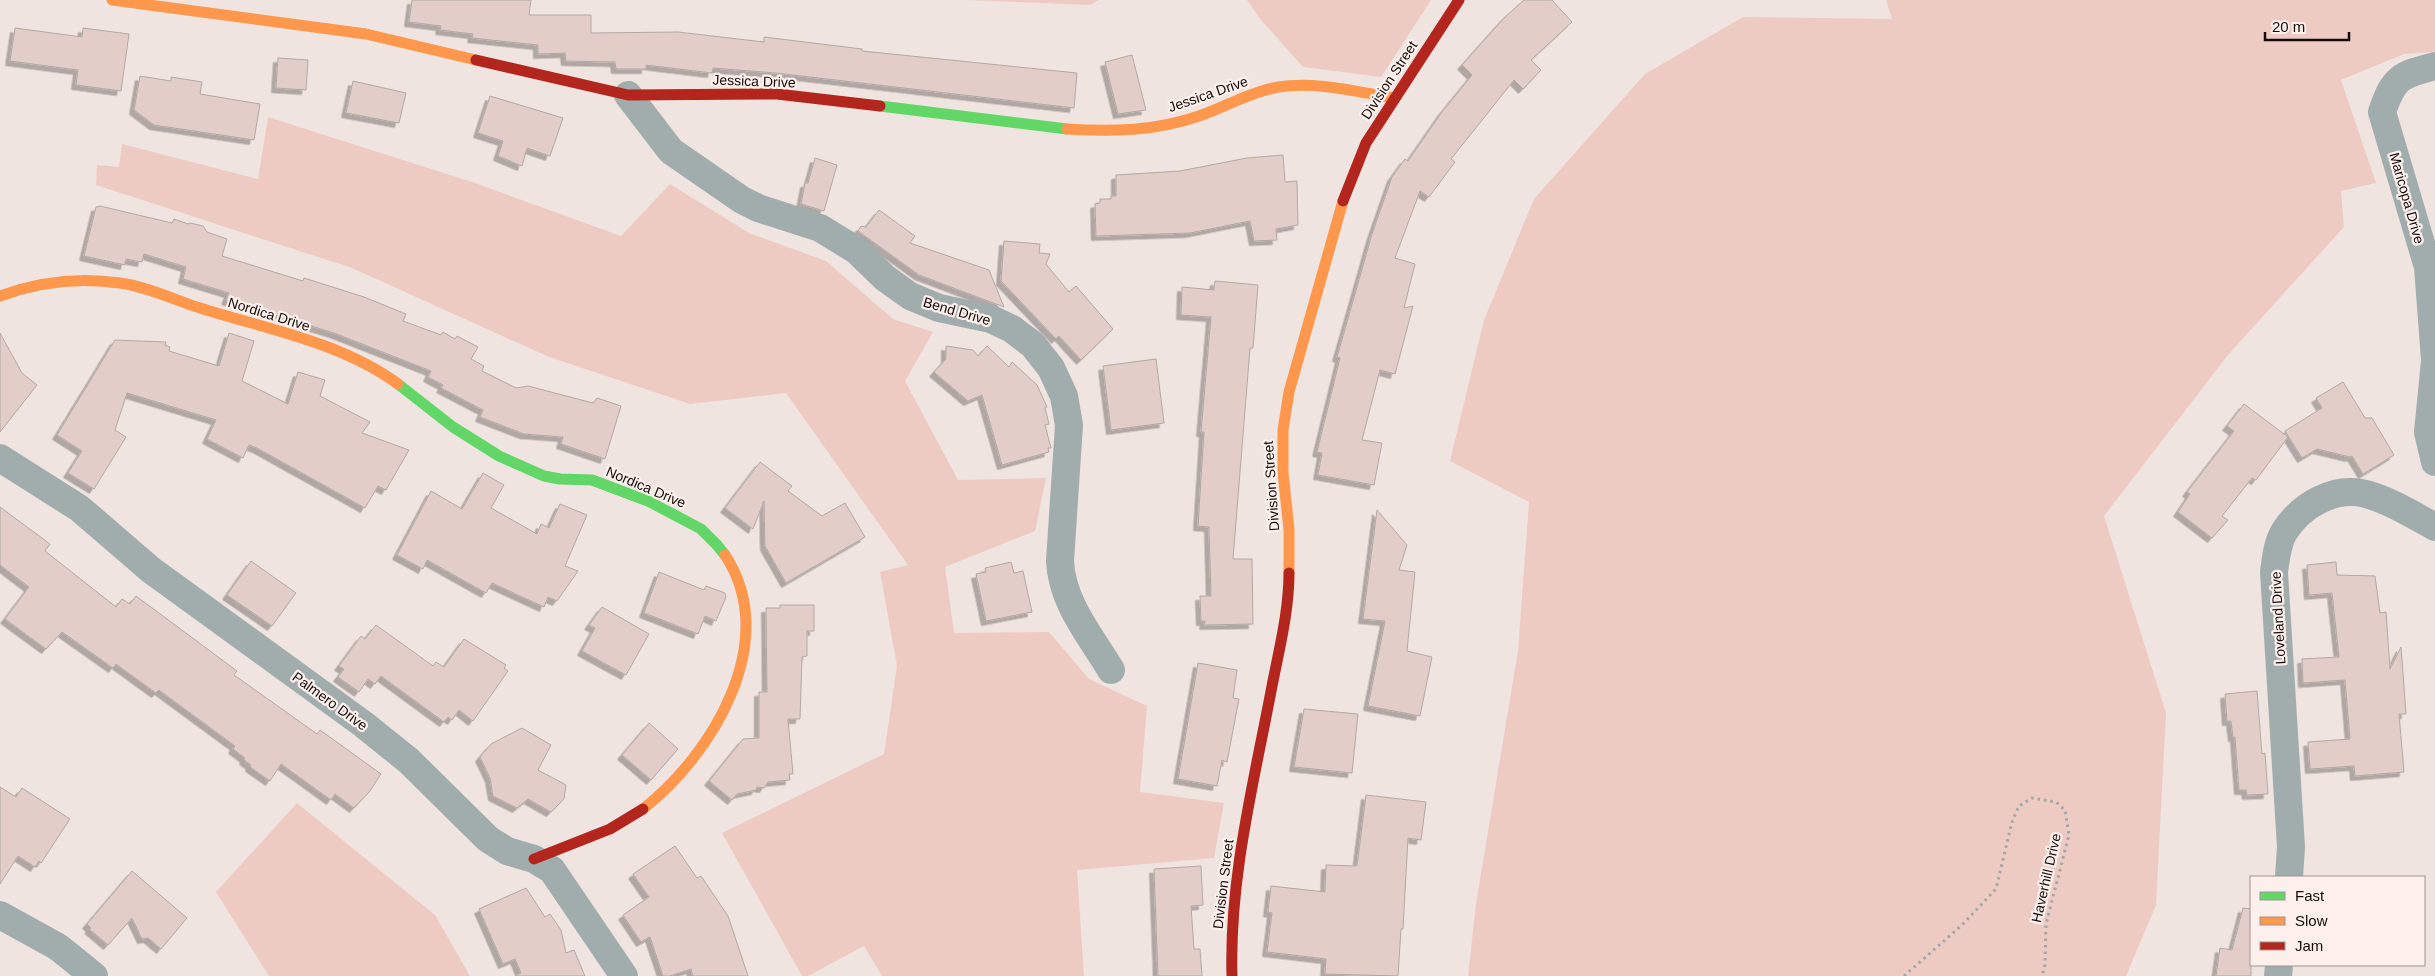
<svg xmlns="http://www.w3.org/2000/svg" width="2435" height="976" viewBox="0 0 2435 976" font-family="Arial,sans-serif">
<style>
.green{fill:#eecbc2}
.building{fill:#e3cdc8;stroke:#b1a8a5;filter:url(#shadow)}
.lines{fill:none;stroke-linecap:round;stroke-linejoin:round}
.path{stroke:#a0a7a7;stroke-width:3;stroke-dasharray:2.5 4;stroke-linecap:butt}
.street{stroke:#a1adad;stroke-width:28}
.fast{stroke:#63d668;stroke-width:11}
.slow{stroke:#ff974d;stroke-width:11}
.jam{stroke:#b3261e;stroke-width:11}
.labels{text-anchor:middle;stroke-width:4.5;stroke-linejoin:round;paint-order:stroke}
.street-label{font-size:14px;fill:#130c0a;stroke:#fdefec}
</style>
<defs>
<filter id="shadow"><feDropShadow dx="-4.5" dy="4.5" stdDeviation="0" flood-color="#0004"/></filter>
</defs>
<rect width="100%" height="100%" fill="#f0e4e0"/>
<g class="green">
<polygon points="965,0 1099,0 1090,5"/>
<polygon points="1247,0 1431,0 1381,77 1303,67 1261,20"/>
<polygon points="1886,0 2435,0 2435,52 2404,54 2341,80 2376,183 2341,191 2344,227 2228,355 2104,516 2166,713 2156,905 2126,976 1468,976 1476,904 1518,651 1529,502 1450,461 1484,320 1534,199 1645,74 1743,17 1892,19"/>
<polygon points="268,117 475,183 621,236 670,184 749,233 826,261 893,319 933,332 905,381 958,480 1046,478 1035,531 945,567 954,633 1049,632 1089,679 1147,706 1140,792 1224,803 1214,858 1077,870 1084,976 882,976 864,946 808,976 802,976 722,833 884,754 897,666 880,572 908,565 786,393 690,404 549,357 352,268 96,185 97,165 119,167 122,144 258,179"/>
<polygon points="297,803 435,915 470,976 269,976 216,892"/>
</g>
<g class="building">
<polygon points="412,0 531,0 529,15 591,15 591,33 678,32 764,42 764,37 862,49 862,51 1077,73 1074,108 776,73 713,68 712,73 646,65 646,69 616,69 615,62 566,61 565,53 538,54 538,45 472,38 473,34 440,30 441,26 409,22"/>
<polygon points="1524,0 1552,0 1572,22 1531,60 1541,70 1523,89 1514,80 1451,159 1455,162 1429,197 1420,191 1395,258 1415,264 1404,308 1413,306 1395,374 1380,370 1362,440 1382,443 1374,485 1318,475 1322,453 1317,452 1340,358 1337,357 1372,234 1392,177 1405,159 1408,161 1442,112 1472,75 1462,65 1504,18"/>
<polygon points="15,28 82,37 83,28 129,34 121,91 76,85 78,70 10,61"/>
<polygon points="1132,55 1146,110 1118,114 1105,62"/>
<polygon points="278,58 308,60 306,90 276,88"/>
<polygon points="140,76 171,81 171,77 202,82 200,94 260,104 254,140 154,125 134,110"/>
<polygon points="353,81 406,93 399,123 346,113"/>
<polygon points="490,96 563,118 550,156 527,148 522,166 498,156 503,141 478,133"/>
<polygon points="1283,155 1285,182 1297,181 1298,225 1276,229 1277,240 1254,241 1250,221 1190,233 1096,236 1095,204 1100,203 1100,199 1111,199 1111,196 1116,196 1116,175 1180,171 1247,158"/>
<polygon points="815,158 837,165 824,211 801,204 805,183 808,183"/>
<polygon points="100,206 172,223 174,219 188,224 190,223 203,226 207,232 227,239 222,256 303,281 304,278 364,297 406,314 403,321 441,335 443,332 455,339 457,336 478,347 471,359 484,366 482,371 516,388 528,386 593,403 597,398 621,406 605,459 561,444 563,437 524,434 480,417 483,410 441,388 443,385 428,377 431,371 334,333 226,300 229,293 183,279 186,267 144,254 142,262 126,259 125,265 84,256 96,207"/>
<polygon points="879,210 915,236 910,243 989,270 1004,307 919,275 858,231 861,226 866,227"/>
<polygon points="1004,241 1040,244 1039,253 1050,254 1046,264 1069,292 1076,286 1113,329 1081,360 1059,336 1056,339 1001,281"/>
<polygon points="1215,281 1258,285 1253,348 1250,348 1233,559 1252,559 1253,624 1204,625 1205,621 1201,621 1200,596 1211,596 1209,527 1198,526 1204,432 1201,432 1211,317 1181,315 1182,287 1214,290"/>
<polygon points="0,333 22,373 37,385 0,432"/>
<polygon points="229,333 254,341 242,381 288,404 298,372 325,380 320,396 370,422 362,433 409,450 386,490 378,486 365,508 257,448 249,445 243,458 207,439 216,420 127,393 115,430 126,437 94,489 68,473 82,451 57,435 115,340 166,342 165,345 170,347 169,351 219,366"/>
<polygon points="946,346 973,350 978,356 987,346 1009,367 1012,362 1037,385 1047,407 1045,408 1049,424 1045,425 1051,448 1048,448 1049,452 1002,465 982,395 968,401 934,372 946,359"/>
<polygon points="1156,359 1164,423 1111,430 1103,366"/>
<polygon points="2343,382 2365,418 2372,418 2394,455 2363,474 2352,456 2350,457 2317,449 2302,458 2285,431 2322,408 2316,398"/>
<polygon points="2244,404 2288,437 2256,480 2252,478 2222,516 2228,520 2212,538 2178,512 2190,494 2187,492 2234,431 2227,426"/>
<polygon points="760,462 792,486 788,491 822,516 845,503 865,537 786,583 765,546 764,501 753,529 725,508"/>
<polygon points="483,473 504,485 491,508 537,534 541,524 549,528 560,504 587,515 565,566 578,571 557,601 548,597 544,607 492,583 486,593 427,560 423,569 397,555 431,491 462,509"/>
<polygon points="0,507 50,544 45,551 116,607 122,599 130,604 136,596 237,671 234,675 317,734 320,730 381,774 370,791 354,808 335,794 331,800 281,764 270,781 250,767 251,765 244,760 245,758 233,749 235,746 159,690 156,693 116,664 113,668 62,632 46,649 5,619 29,587 0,565"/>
<polygon points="1377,510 1407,545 1399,570 1415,572 1407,651 1432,657 1420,716 1368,706 1385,621 1363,619"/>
<polygon points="251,561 296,593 272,626 227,595"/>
<polygon points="1011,562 1014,573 1023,571 1032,612 986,621 976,574 986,572 985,568"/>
<polygon points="2336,562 2337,575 2375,576 2380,613 2386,612 2390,669 2401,647 2406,714 2399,714 2404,772 2355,776 2354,766 2310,769 2308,742 2350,739 2345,680 2303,683 2302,659 2339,657 2332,593 2309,595 2307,565"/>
<polygon points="659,572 704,590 706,586 725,593 726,597 716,621 705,616 698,634 644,613"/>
<polygon points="780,605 814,605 814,631 807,631 807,656 802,657 800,719 788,719 793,774 789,774 790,780 768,782 764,788 757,787 756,790 737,794 732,800 709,781 743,739 759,738 759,692 767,692 766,608 780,608"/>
<polygon points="602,607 649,634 626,675 582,651 595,628 589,625"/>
<polygon points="376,625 433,666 436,662 444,667 464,639 506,665 504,668 508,671 473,721 459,710 452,720 448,717 444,722 381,676 375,684 368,679 359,692 338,677 344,669 339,666 361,636 365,639"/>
<polygon points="1198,663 1237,670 1233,698 1239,699 1227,762 1222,760 1217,786 1178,779"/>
<polygon points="2257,691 2262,754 2265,753 2268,794 2247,795 2246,790 2239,790 2235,737 2233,737 2231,721 2227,721 2225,694"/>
<polygon points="1304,709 1358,714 1352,773 1294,767"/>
<polygon points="649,723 678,749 651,780 622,755"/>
<polygon points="522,728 551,745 538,770 566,785 564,799 551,812 528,799 517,808 493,796 490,778 480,757 491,744"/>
<polygon points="0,787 16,797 22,788 70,819 41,863 39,861 35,867 18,856 0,884"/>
<polygon points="1366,795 1426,802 1421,840 1408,838 1403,929 1401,929 1398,976 1325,974 1326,959 1267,952 1272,913 1268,912 1271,886 1325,892 1326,865 1357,866"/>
<polygon points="675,846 697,878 701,876 728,916 748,976 693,976 691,969 670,976 663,976 650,937 641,942 623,915 649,897 633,874"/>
<polygon points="1201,866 1203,905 1191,906 1194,949 1200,949 1202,976 1158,976 1154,869"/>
<polygon points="132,871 187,918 161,949 148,938 142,939 132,918 108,945 89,929 91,928 87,924"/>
<polygon points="526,888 545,917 550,914 561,930 566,953 574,950 585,976 515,976 521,973 515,959 503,964 479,909"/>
<polygon points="2243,908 2251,909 2251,976 2216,976 2220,948 2232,950"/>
</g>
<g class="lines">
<polyline class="path" points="1904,976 1962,925 1996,889 2012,822 2019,806 2032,798 2056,802 2065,810 2069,835 2046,924 2045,965 2042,976"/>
<g class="street">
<path d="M2435,66C2400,75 2394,77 2382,112L2428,267L2435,360"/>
<path d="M628,95L671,151L742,200L758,208L820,228L856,250L885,278L910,296L939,308L991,319L1012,329L1033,345L1051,368L1064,396L1069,425L1060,561C1062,603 1090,635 1111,670"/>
<polyline points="2435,361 2428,432 2435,462"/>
<polyline points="0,458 79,508 151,570 363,724 409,761 488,839 507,851 534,859 552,870 624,976"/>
<path d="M2289,877L2291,847L2274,572C2276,558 2277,544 2284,532C2301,505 2334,486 2366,494C2391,501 2413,515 2435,527"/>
<polyline points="0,915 58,947 94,976"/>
<polyline points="2278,976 2279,965"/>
</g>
<g class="fast">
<polyline points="880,106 1067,129"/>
<polyline points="398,384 453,427 499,456 544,476 560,479 592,480 648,501 701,529 717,545 725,555"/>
</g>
<g class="slow">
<polyline points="112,0 366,34 476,60"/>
<path d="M1067,129C1112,132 1156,131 1199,116C1225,107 1250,92 1278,87C1317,81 1357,92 1395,98"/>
<path d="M0,296C38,282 79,277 120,283C145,286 175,300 200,308C266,329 341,342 398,384"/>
<polyline points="1289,573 1289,529 1283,473 1283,430 1289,392 1343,201"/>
<path d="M643,809C712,755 782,641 725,555"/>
</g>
<g class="jam">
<polyline points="476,60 628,95 777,94 880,106"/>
<polyline points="1343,201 1366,143 1459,0"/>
<polyline points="534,859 610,829 643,809"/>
<path d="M1232,976C1229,878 1254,782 1272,686C1279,650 1289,611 1289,573"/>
</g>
</g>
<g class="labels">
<g class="street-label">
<text transform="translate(1389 80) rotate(-57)" y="5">Division Street</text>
<text transform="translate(754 81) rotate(2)" y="5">Jessica Drive</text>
<text transform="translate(1208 94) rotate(-19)" y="5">Jessica Drive</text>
<text transform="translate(2407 198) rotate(74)" y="5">Maricopa Drive</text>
<text transform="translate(957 311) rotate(16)" y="5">Bend Drive</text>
<text transform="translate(269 314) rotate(17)" y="5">Nordica Drive</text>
<text transform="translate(1271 486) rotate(-94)" y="5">Division Street</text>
<text transform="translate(646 487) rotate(23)" y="5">Nordica Drive</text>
<text transform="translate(2278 618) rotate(-93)" y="5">Loveland Drive</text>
<text transform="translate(330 701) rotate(36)" y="5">Palmero Drive</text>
<text transform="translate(2046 878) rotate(-77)" y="5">Haverhill Drive</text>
<text transform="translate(1223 884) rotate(-83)" y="5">Division Street</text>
</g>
</g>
<rect x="2250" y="876" width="175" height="90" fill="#fdefec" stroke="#9f9492"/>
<rect x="2260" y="892" width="25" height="8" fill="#63d668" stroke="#9f9492"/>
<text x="2295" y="901" font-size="15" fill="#130c0a">Fast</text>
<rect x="2260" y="917" width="25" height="8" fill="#ff974d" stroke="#9f9492"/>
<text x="2295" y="926" font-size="15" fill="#130c0a">Slow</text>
<rect x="2260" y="942" width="25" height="8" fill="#b3261e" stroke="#9f9492"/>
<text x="2295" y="951" font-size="15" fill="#130c0a">Jam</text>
<path d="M2265 32v8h84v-8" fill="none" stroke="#130c0a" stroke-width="2.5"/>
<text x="2272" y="32" font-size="15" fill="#130c0a" stroke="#fdefec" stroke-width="4" paint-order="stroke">20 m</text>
</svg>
